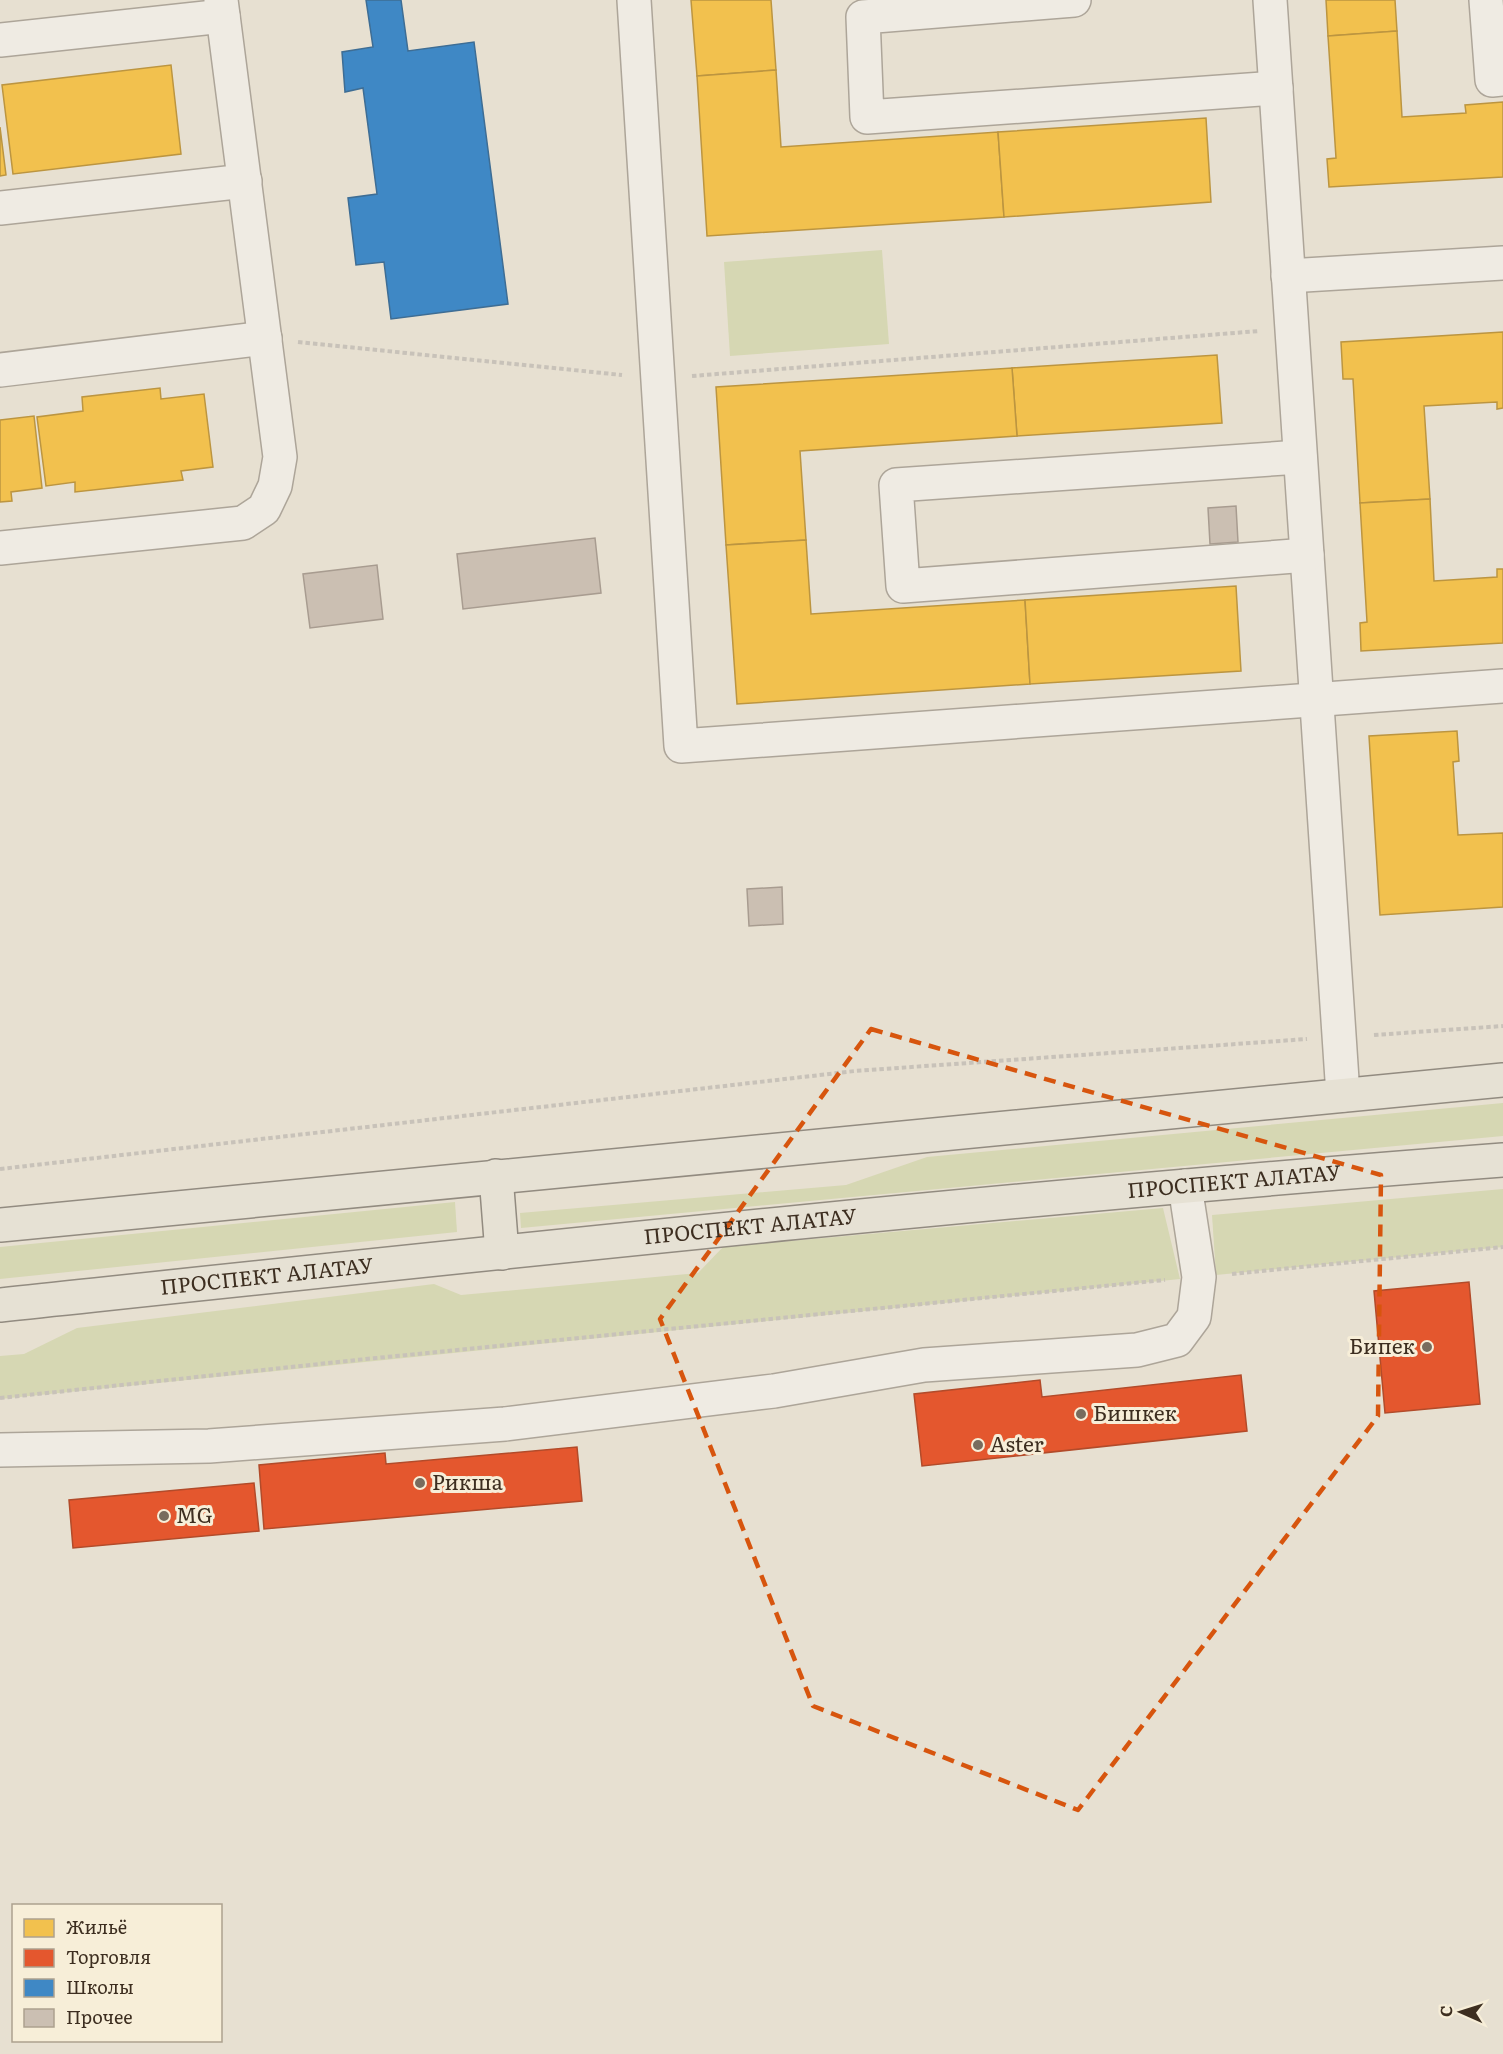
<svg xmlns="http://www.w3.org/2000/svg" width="1503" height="2054" viewBox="0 0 1503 2054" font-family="Literata,serif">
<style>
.green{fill:#d6d7b3}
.homes{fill:#f2c14e;stroke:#bc9540;stroke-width:1.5}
.shops{fill:#e4572e;stroke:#b24b2a;stroke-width:1.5}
.schools{fill:#3f88c5;stroke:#3e6d94;stroke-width:1.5}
.building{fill:#cbbfb2;stroke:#a89c90;stroke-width:1.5}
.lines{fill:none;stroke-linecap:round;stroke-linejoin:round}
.minor-casing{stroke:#ada599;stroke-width:36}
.major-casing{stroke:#928b80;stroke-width:36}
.path{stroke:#c8c2b9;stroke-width:4;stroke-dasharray:4.5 3;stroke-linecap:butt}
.minor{stroke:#efebe3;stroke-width:33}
.major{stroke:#e6e1d4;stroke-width:33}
.marked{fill:none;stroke:#d7550e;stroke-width:4.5;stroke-dasharray:12 8;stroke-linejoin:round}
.poi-dot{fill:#786c5e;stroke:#f7eed8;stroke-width:2}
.labels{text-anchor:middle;stroke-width:6;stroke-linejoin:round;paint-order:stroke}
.street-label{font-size:21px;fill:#3d2e20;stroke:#f7eed8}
.poi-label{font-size:21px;fill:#3d2e20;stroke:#f7eed8;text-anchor:start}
</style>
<rect width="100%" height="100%" fill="#e7e0d1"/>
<g class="green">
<polygon points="882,250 889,344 730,356 724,262"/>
<polygon points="1503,1103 1503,1136 521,1228 520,1213 846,1185 927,1157"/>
<polygon points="1503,1189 1503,1247 1216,1275 1212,1215"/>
<polygon points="455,1202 457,1232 0,1279 0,1247"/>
<polygon points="1163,1208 1180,1279 0,1399 0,1356 24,1354 77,1328 434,1284 461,1295 698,1273 723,1247"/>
</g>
<g class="homes">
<polygon points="691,0 771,0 776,70 697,76"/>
<polygon points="1326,0 1395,0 1397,31 1328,36"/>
<polygon points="1397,31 1402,117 1466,113 1465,105 1503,102 1503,177 1329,187 1327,159 1336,158 1328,36"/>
<polygon points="171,65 181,154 13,174 2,85"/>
<polygon points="776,70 781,147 998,132 1004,217 707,236 697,76"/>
<polygon points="1206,118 1211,202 1004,217 998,132"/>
<polygon points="0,127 6,175 0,176"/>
<polygon points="1503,332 1503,408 1497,409 1497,402 1424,406 1430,499 1360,503 1353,379 1343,379 1341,342"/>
<polygon points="1217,355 1222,423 1017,436 1012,368"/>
<polygon points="1012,368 1017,436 800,451 806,540 726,545 716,387"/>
<polygon points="160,388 161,399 204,394 213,467 181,471 183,480 75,492 75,482 46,486 37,417 83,411 82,397"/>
<polygon points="34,416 42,488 11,492 12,501 0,502 0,420"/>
<polygon points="1430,499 1434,581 1497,577 1497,569 1503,569 1503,643 1361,651 1360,623 1367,622 1360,503"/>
<polygon points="806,540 811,614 1025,600 1030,684 737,704 726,545"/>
<polygon points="1236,586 1241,671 1030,684 1025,600"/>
<polygon points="1457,731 1459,761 1453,762 1458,835 1503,833 1503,907 1380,915 1369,736"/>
</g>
<g class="shops">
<polygon points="1469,1282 1480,1404 1385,1413 1374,1291"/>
<polygon points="1241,1375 1247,1431 922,1466 914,1394 1040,1380 1042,1397"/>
<polygon points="577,1447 582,1501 264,1529 259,1465 385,1453 386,1464"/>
<polygon points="254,1483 259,1531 73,1548 69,1500"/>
</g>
<polygon class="schools" points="366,0 401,0 408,51 474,42 508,304 391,319 384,262 356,265 348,198 377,194 363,88 345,92 342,52 373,47"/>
<g class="building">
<polygon points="1236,506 1238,542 1210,544 1208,508"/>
<polygon points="595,538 601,593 463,609 457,554"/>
<polygon points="377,565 383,619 310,628 303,574"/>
<polygon points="782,887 783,924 749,926 747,889"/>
</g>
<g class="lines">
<defs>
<g id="minor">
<polyline points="634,0 681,746 1503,686"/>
<polyline points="1074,0 863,17 867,117 1276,88"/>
<polyline points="1270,0 1343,1095"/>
<polyline points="1486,0 1492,80 1503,79"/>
<polyline points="0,40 223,16"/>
<polyline points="0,208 245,181"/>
<polyline points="1288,276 1503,263"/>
<polyline points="0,370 265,338"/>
<polyline points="1300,457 896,485 903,586 1307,555"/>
<polyline points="0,548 243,523 264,509 275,486 280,457 221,0"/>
<polyline points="0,1450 209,1446 505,1424 774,1391 924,1365 1137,1350 1177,1340 1194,1317 1199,1277 1185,1186"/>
</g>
<g id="major">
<polyline points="496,1176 502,1253"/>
<polyline points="0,1225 1503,1080"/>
<path id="s1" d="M0,1305C501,1252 1001,1198 1503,1160"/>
</g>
</defs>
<use href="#minor" class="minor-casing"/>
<use href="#major" class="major-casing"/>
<g class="path">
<polyline points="298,342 622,375"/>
<polyline points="692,376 1259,331"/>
<polyline points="1374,1035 1503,1026"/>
<polyline points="0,1169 855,1071 1307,1039"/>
<polyline points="1232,1274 1503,1247"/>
<polyline points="0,1398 366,1359 1165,1280"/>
</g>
<use href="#minor" class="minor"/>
<use href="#major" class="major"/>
</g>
<path class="marked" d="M871,1029L1381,1175L1378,1416L1078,1810L813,1706L660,1319Z"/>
<g class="poi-dot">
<circle cx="1427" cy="1347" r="6"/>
<circle cx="1081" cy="1414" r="6"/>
<circle cx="978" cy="1445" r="6"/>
<circle cx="420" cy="1483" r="6"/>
<circle cx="164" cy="1516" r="6"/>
</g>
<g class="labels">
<g class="street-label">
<text dy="7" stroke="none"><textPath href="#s1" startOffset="1240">ПРОСПЕКТ АЛАТАУ</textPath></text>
<text dy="7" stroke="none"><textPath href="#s1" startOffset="754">ПРОСПЕКТ АЛАТАУ</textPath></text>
<text dy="7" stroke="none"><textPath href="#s1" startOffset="268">ПРОСПЕКТ АЛАТАУ</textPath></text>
</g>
<g class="poi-label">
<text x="1415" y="1354" text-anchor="end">Бипек</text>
<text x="1093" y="1421">Бишкек</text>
<text x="990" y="1452">Aster</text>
<text x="432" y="1490">Рикша</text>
<text x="176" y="1523">MG</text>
</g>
</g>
<rect x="12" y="1904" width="210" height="138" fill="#f7eed8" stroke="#ada18e" stroke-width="1.5"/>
<rect x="24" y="1919" width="30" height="18" fill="#f2c14e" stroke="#ada18e" stroke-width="1.5"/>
<text x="66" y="1934" font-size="18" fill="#3d2e20">Жильё</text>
<rect x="24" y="1949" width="30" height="18" fill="#e4572e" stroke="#ada18e" stroke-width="1.5"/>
<text x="66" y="1964" font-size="18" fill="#3d2e20">Торговля</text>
<rect x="24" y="1979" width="30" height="18" fill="#3f88c5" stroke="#ada18e" stroke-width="1.5"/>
<text x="66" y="1994" font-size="18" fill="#3d2e20">Школы</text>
<rect x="24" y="2009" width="30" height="18" fill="#cbbfb2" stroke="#ada18e" stroke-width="1.5"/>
<text x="66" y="2024" font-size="18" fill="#3d2e20">Прочее</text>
<g transform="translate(1461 2012) rotate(273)" stroke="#f7eed8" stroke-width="4.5" paint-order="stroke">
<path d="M0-4.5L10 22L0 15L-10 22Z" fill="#3d2e20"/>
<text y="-9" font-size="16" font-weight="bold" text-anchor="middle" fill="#3d2e20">С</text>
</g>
</svg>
